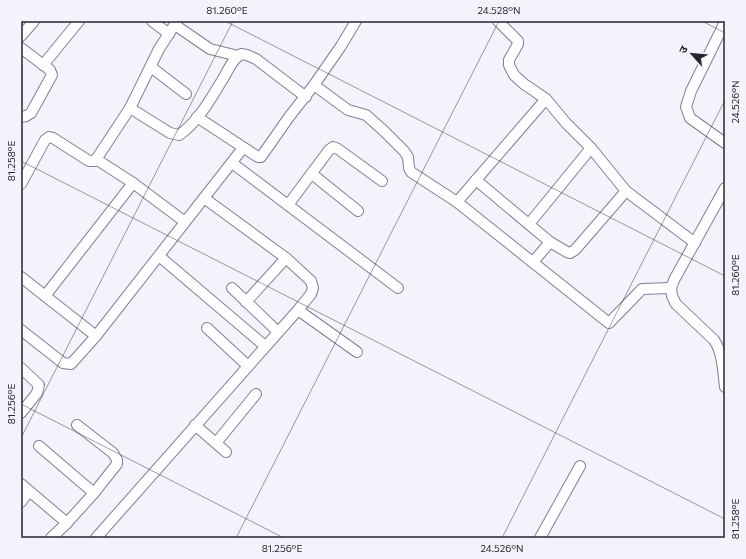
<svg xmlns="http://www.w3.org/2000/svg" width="746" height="559" viewBox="0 0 746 559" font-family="Commissioner,'Noto Sans Devanagari',sans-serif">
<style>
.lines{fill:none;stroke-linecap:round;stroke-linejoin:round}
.minor-casing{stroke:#857c93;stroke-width:12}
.minor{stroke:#fff;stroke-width:10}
.ticks{fill:none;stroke:#29252f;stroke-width:1;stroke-opacity:0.45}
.neatline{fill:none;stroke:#29252f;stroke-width:1.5}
.ticks-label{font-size:10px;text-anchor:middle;fill:#29252f}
</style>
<rect width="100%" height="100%" fill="#f6f2fc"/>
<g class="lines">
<defs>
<g id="minor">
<polyline points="152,21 169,34"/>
<polyline points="498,21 518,41 518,44 509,60 509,65 514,75 524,84 546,99 566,123 591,148 626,191 695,243"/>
<polyline points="725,22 691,91 686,107 690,118 725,143"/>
<polyline points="175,25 210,49 238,56"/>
<polyline points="21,36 34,21"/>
<polyline points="21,48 50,70 52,75 31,113 26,116 21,117"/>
<polyline points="43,65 79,21"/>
<polyline points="151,67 186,94"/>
<polyline points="314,85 348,110 366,115 384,131 404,151 408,157 409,168 411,172 457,202"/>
<polyline points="546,99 457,202 609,323 642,289 671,288"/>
<path d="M130,108L170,133L179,135C196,124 211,99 221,82C227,73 232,59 241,54L247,55L256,59L306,97"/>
<polyline points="197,117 258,157 261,157 289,117 314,85 341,46 356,21"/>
<polyline points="96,159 133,183 185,222"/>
<polyline points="232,163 398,288"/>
<polyline points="312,174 358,211"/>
<polyline points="476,180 550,242 567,252 570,253 575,250 626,191"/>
<polyline points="21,184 45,140 49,137 53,138 89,161 95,161 130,108 159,49 177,21"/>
<path d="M725,188L674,280L671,288L672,296L676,304L714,340C723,353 723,371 725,387"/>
<polyline points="288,205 329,150 333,147 338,149 382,181"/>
<polyline points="529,224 591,148"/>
<polyline points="159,256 265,346"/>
<polyline points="533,262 550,242"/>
<polyline points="21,277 96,336"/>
<polyline points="232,288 278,332"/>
<polyline points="45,296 133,183"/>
<polyline points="246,302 286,258"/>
<polyline points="298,310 357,352"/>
<polyline points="207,328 248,366"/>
<polyline points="21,330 63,363 71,364 96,336 243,148"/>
<polyline points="21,368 39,385 37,393 21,413"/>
<polyline points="195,425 226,452"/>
<polyline points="216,443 256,394"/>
<polyline points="39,446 94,493"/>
<polyline points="21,484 67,523"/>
<polyline points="21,502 29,491"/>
<polyline points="51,538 67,523 94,493 117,464 117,460 113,453 77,425"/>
<polyline points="96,538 298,310 311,294 313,288 311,281 286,258 204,198"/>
<polyline points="540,538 580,466"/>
</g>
</defs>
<use href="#minor" class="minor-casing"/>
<use href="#minor" class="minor"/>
</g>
<path class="ticks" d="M225,21L725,276M702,21L725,33M21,161L725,519M21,404L284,538M21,438L233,21M236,538L499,21M502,538L725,100"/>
<rect width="746" height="559" fill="none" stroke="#f6f2fc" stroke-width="44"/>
<g transform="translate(692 54) rotate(297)" stroke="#f6f2fc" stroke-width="3" paint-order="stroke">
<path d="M0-3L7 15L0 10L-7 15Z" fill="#29252f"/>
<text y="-6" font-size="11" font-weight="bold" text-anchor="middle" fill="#29252f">उ</text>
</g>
<rect x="22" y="22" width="702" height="515" class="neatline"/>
<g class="ticks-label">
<text x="227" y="14">81.260°E</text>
<text x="499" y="14">24.528°N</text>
<text transform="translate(735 102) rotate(-90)" y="4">24.526°N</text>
<text transform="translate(11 161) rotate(-90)" y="4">81.258°E</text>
<text transform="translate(735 275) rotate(-90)" y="4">81.260°E</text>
<text transform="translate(11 404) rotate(-90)" y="4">81.256°E</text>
<text transform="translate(735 519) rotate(-90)" y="4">81.258°E</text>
<text x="282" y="552">81.256°E</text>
<text x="502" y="552">24.526°N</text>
</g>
</svg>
